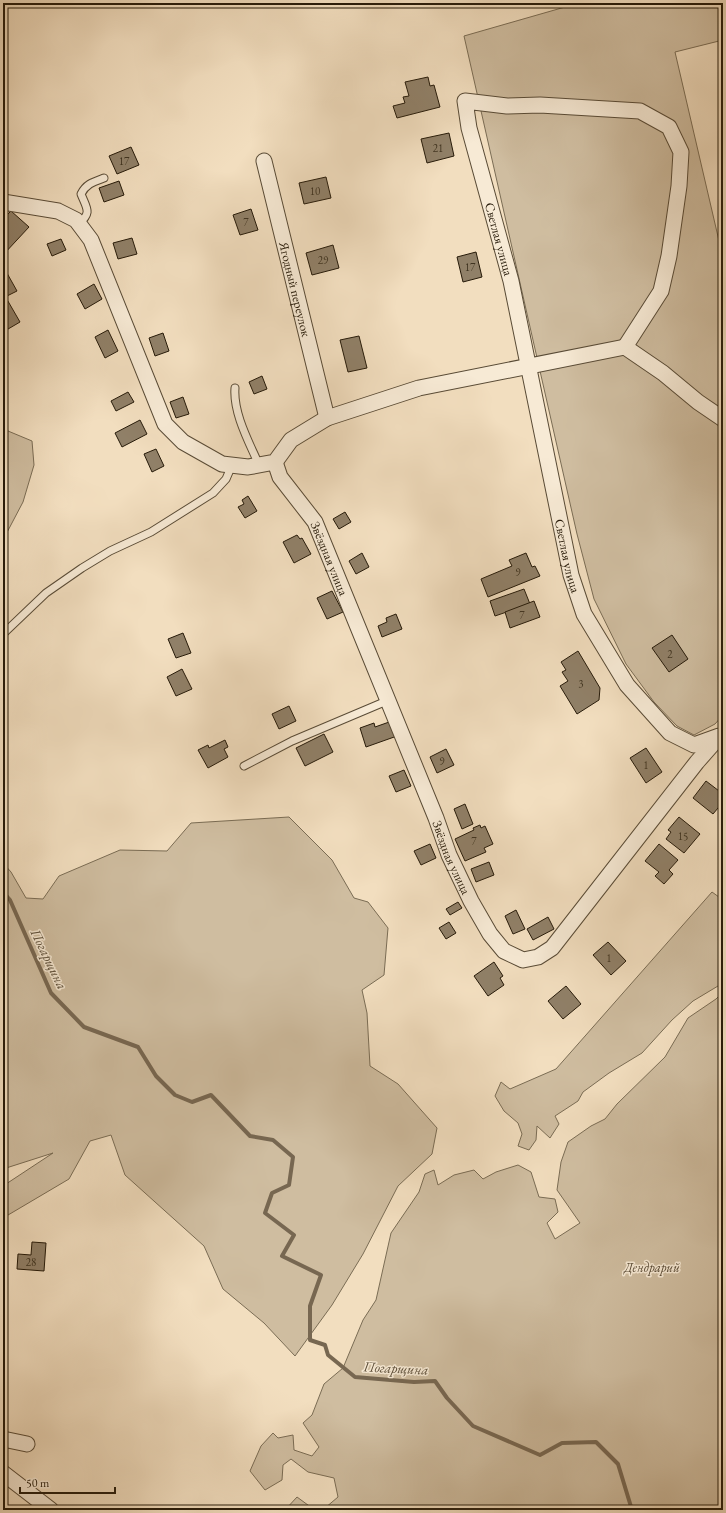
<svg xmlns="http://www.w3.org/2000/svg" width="726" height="1513" viewBox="0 0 726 1513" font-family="'EB Garamond',serif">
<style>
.green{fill:#cfbda0;stroke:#7a6c54}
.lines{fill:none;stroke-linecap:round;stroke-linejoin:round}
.stream{stroke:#776751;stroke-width:4}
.building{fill:#908068;stroke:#261a09}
.service-casing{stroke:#594b36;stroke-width:9}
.minor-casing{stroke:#594b36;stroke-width:17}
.service{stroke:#f7ead5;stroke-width:7}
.minor{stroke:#f7ead5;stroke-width:15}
.labels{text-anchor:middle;stroke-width:3;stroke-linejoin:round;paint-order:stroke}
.number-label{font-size:11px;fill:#403421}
.street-label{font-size:13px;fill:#261a09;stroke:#f7ead5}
.park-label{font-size:13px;font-style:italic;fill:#594b36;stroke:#f7ead5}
.water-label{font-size:14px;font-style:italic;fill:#5c4e39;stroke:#f7ead5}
</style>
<rect width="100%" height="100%" fill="#f2debf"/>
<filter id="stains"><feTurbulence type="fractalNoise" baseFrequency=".005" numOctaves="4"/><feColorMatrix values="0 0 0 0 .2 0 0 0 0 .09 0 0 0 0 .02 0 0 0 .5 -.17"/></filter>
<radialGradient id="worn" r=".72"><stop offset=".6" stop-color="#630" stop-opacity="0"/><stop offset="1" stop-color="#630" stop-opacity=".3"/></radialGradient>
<g class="green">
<polygon points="579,3 723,3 723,40 675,52 723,258 723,715 715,724 694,735 677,726 654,702 626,664 594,599 577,534 464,36"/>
<polygon points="3,423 8,431 32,441 34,465 23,502 3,540"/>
<polygon points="289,817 332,860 354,898 368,902 388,928 384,975 362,990 367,1013 370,1066 398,1084 437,1128 432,1154 398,1186 363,1254 332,1305 295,1356 264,1323 223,1289 204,1246 125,1175 111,1135 90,1141 69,1179 3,1218 3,1186 53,1153 3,1169 3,863 11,872 26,898 43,899 59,876 120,850 167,851 191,823"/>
<polygon points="712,892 723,900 723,983 693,1001 672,1020 642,1053 609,1073 583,1092 578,1101 555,1116 559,1124 550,1138 537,1126 536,1140 529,1150 518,1146 522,1134 518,1123 504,1111 495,1096 501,1082 510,1089 556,1069"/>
<polygon points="723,992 723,1510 285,1510 297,1497 312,1508 325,1508 338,1497 334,1478 308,1472 291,1459 283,1465 282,1480 265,1490 250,1471 261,1446 273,1433 278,1438 293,1435 294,1450 312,1456 319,1447 303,1423 312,1415 324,1384 343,1368 363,1320 376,1300 391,1233 419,1192 425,1174 434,1170 438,1185 454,1175 474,1170 483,1179 496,1172 518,1165 531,1172 539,1197 555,1199 558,1212 547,1223 555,1239 580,1223 557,1190 561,1162 568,1142 591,1126 605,1119 617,1104 665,1057 688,1018 716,999"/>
</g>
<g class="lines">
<polyline class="stream" points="3,892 10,900 51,993 84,1027 138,1047 156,1076 175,1095 192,1102 211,1095 250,1136 273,1140 293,1157 289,1185 272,1193 265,1213 294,1235 282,1256 321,1275 310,1306 310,1340 325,1345 328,1355 355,1377 414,1382 435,1381 447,1398 473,1426 540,1455 562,1443 596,1442 618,1464 632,1510"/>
</g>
<g class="building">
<polygon points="428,77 430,86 434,85 440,107 397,118 393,106 405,103 403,97 409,96 405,82"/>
<polygon points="449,133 454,156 427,163 421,139"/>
<polygon points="131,147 139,165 117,174 109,156"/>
<polygon points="326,177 331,198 304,204 299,183"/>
<polygon points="119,181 124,195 104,202 99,188"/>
<polygon points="251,209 258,230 240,235 233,215"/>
<polygon points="11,211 29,227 3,255 3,219"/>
<polygon points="132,238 137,254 118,259 113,243"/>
<polygon points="61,239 66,250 52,256 47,244"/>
<polygon points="333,245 339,268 312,275 306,253"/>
<polygon points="476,252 482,277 463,282 457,257"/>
<polygon points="3,266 17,291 3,298"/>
<polygon points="94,284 102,299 85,309 77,294"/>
<polygon points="5,296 20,322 3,332 3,297"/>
<polygon points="108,330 118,351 105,358 95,337"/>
<polygon points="163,333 169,351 155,356 149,338"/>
<polygon points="359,336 367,368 348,372 340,340"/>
<polygon points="262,376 267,389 254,394 249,382"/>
<polygon points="128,392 134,402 116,411 111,401"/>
<polygon points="183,397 189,414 176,418 170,402"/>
<polygon points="140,420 147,434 122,447 115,433"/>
<polygon points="156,449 164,466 152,472 144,454"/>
<polygon points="248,496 257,511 245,518 238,507 244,504 242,500"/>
<polygon points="345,512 351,522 339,529 333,519"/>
<polygon points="297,535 300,539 302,538 311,554 294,563 283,542"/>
<polygon points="362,553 369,567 356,574 349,561"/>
<polygon points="526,553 532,567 535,566 540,576 488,597 481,579 512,566 509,560"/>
<polygon points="524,589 530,604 495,616 490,601"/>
<polygon points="332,591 343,612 327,619 317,598"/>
<polygon points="534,601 540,617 510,628 505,612"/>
<polygon points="396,614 402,629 382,637 378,626 387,622 386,618"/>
<polygon points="183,633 191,653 176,658 168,639"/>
<polygon points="672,635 688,659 669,672 652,648"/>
<polygon points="578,651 600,688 599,700 577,714 560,686 568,681 562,672 566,670 561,662"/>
<polygon points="182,669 192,689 176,696 167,677"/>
<polygon points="289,706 296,721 279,729 272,714"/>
<polygon points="392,721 397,736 366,747 360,728 374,723 375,727"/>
<polygon points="324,734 333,752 305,766 296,748"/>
<polygon points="225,740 228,747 224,749 228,757 208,768 198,750 208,745 209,748"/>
<polygon points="646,748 662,772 646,783 630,758"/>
<polygon points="446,749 454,765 437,773 430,757"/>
<polygon points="404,770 411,786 396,792 389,776"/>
<polygon points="706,781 723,794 723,802 713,814 693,798"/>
<polygon points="465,804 473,824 462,829 454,809"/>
<polygon points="679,817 700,834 684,853 666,839 671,832 668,830"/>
<polygon points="480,825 481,828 485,826 493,844 484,848 486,852 465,861 455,839 474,830 473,828"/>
<polygon points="430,844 436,858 421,865 414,851"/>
<polygon points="659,844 678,860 669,870 673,874 664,884 655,876 659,872 645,861"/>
<polygon points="489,862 494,875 476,882 471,869"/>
<polygon points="458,902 462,908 450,915 446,909"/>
<polygon points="516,910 525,929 513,934 505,916"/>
<polygon points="548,917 554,929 533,940 527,929"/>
<polygon points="449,922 456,933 446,939 439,928"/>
<polygon points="608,942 626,961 611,975 593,955"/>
<polygon points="494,962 503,976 500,978 504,985 488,996 474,976"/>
<polygon points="566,986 581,1004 563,1019 548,1001"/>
<polygon points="32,1242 46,1243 44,1271 17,1269 18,1254 31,1255"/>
</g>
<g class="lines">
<defs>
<g id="service">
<path d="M79,224C92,212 87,209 81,194C86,184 93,182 104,178"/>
<path d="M235,388C233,413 249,442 259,465"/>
<polyline points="3,634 46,593 82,568 110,551 151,532 213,493 226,479 232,465"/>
<polyline points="244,766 292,741 389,700"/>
</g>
<g id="minor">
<path id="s1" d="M264,161L327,418"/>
<polyline points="3,202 58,211 76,220 91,240 165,424 183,442 222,464 248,467 275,462 291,440 327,418 419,388 625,347 663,373 698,402 723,419"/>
<path id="s2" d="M625,347L661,291L669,256L679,186L681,152L669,127L640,111L540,105L507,106L465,101L469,128L511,281L571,575L584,614L627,685L670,733L694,745L719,736"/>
<path id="s3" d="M275,462L280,477L315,522L436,818L449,855L471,901L490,934L504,951L523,960L538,957L552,948L697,762L719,737"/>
<polyline points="3,1439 27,1444"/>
<polyline points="3,1473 51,1510"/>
</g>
</defs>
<use href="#service" class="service-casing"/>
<use href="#minor" class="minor-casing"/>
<use href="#service" class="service"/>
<use href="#minor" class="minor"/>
</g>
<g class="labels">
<g class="number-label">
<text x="438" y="152">21</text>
<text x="124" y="165">17</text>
<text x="315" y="195">10</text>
<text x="246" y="226">7</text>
<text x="323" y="264">29</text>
<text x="470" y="271">17</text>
<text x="518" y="576">9</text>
<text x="522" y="619">7</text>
<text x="670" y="658">2</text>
<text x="581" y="688">3</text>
<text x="442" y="765">9</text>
<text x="646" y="769">1</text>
<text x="683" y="840">15</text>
<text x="474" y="845">7</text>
<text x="609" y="962">1</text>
<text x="31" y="1266">28</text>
</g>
<g class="street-label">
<text dy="5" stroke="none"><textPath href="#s2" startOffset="586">Светлая улица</textPath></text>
<text dy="5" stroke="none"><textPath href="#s1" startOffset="132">Ягодный переулок</textPath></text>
<text dy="5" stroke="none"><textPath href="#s2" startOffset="910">Светлая улица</textPath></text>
<text dy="5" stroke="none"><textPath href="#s3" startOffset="112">Звёздная улица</textPath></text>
<text dy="5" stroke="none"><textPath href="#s3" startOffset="435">Звёздная улица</textPath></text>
</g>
<g class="park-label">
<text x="652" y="1272">Дендрарий</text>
</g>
<g class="water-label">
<text transform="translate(49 959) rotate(64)" y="5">Погарщина</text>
<text transform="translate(396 1368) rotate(3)" y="5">Погарщина</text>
</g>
</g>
<rect width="726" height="1513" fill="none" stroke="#f2debf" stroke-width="16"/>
<rect x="4" y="4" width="718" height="1505" fill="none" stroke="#261a09" stroke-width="2"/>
<rect x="8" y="8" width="710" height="1497" fill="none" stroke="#261a09"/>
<path d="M20 1487v6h95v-6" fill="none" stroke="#261a09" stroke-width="2"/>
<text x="26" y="1487" font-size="12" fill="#261a09" stroke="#f7ead5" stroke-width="3" paint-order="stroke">50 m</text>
<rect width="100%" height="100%" filter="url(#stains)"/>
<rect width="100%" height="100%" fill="url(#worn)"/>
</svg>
